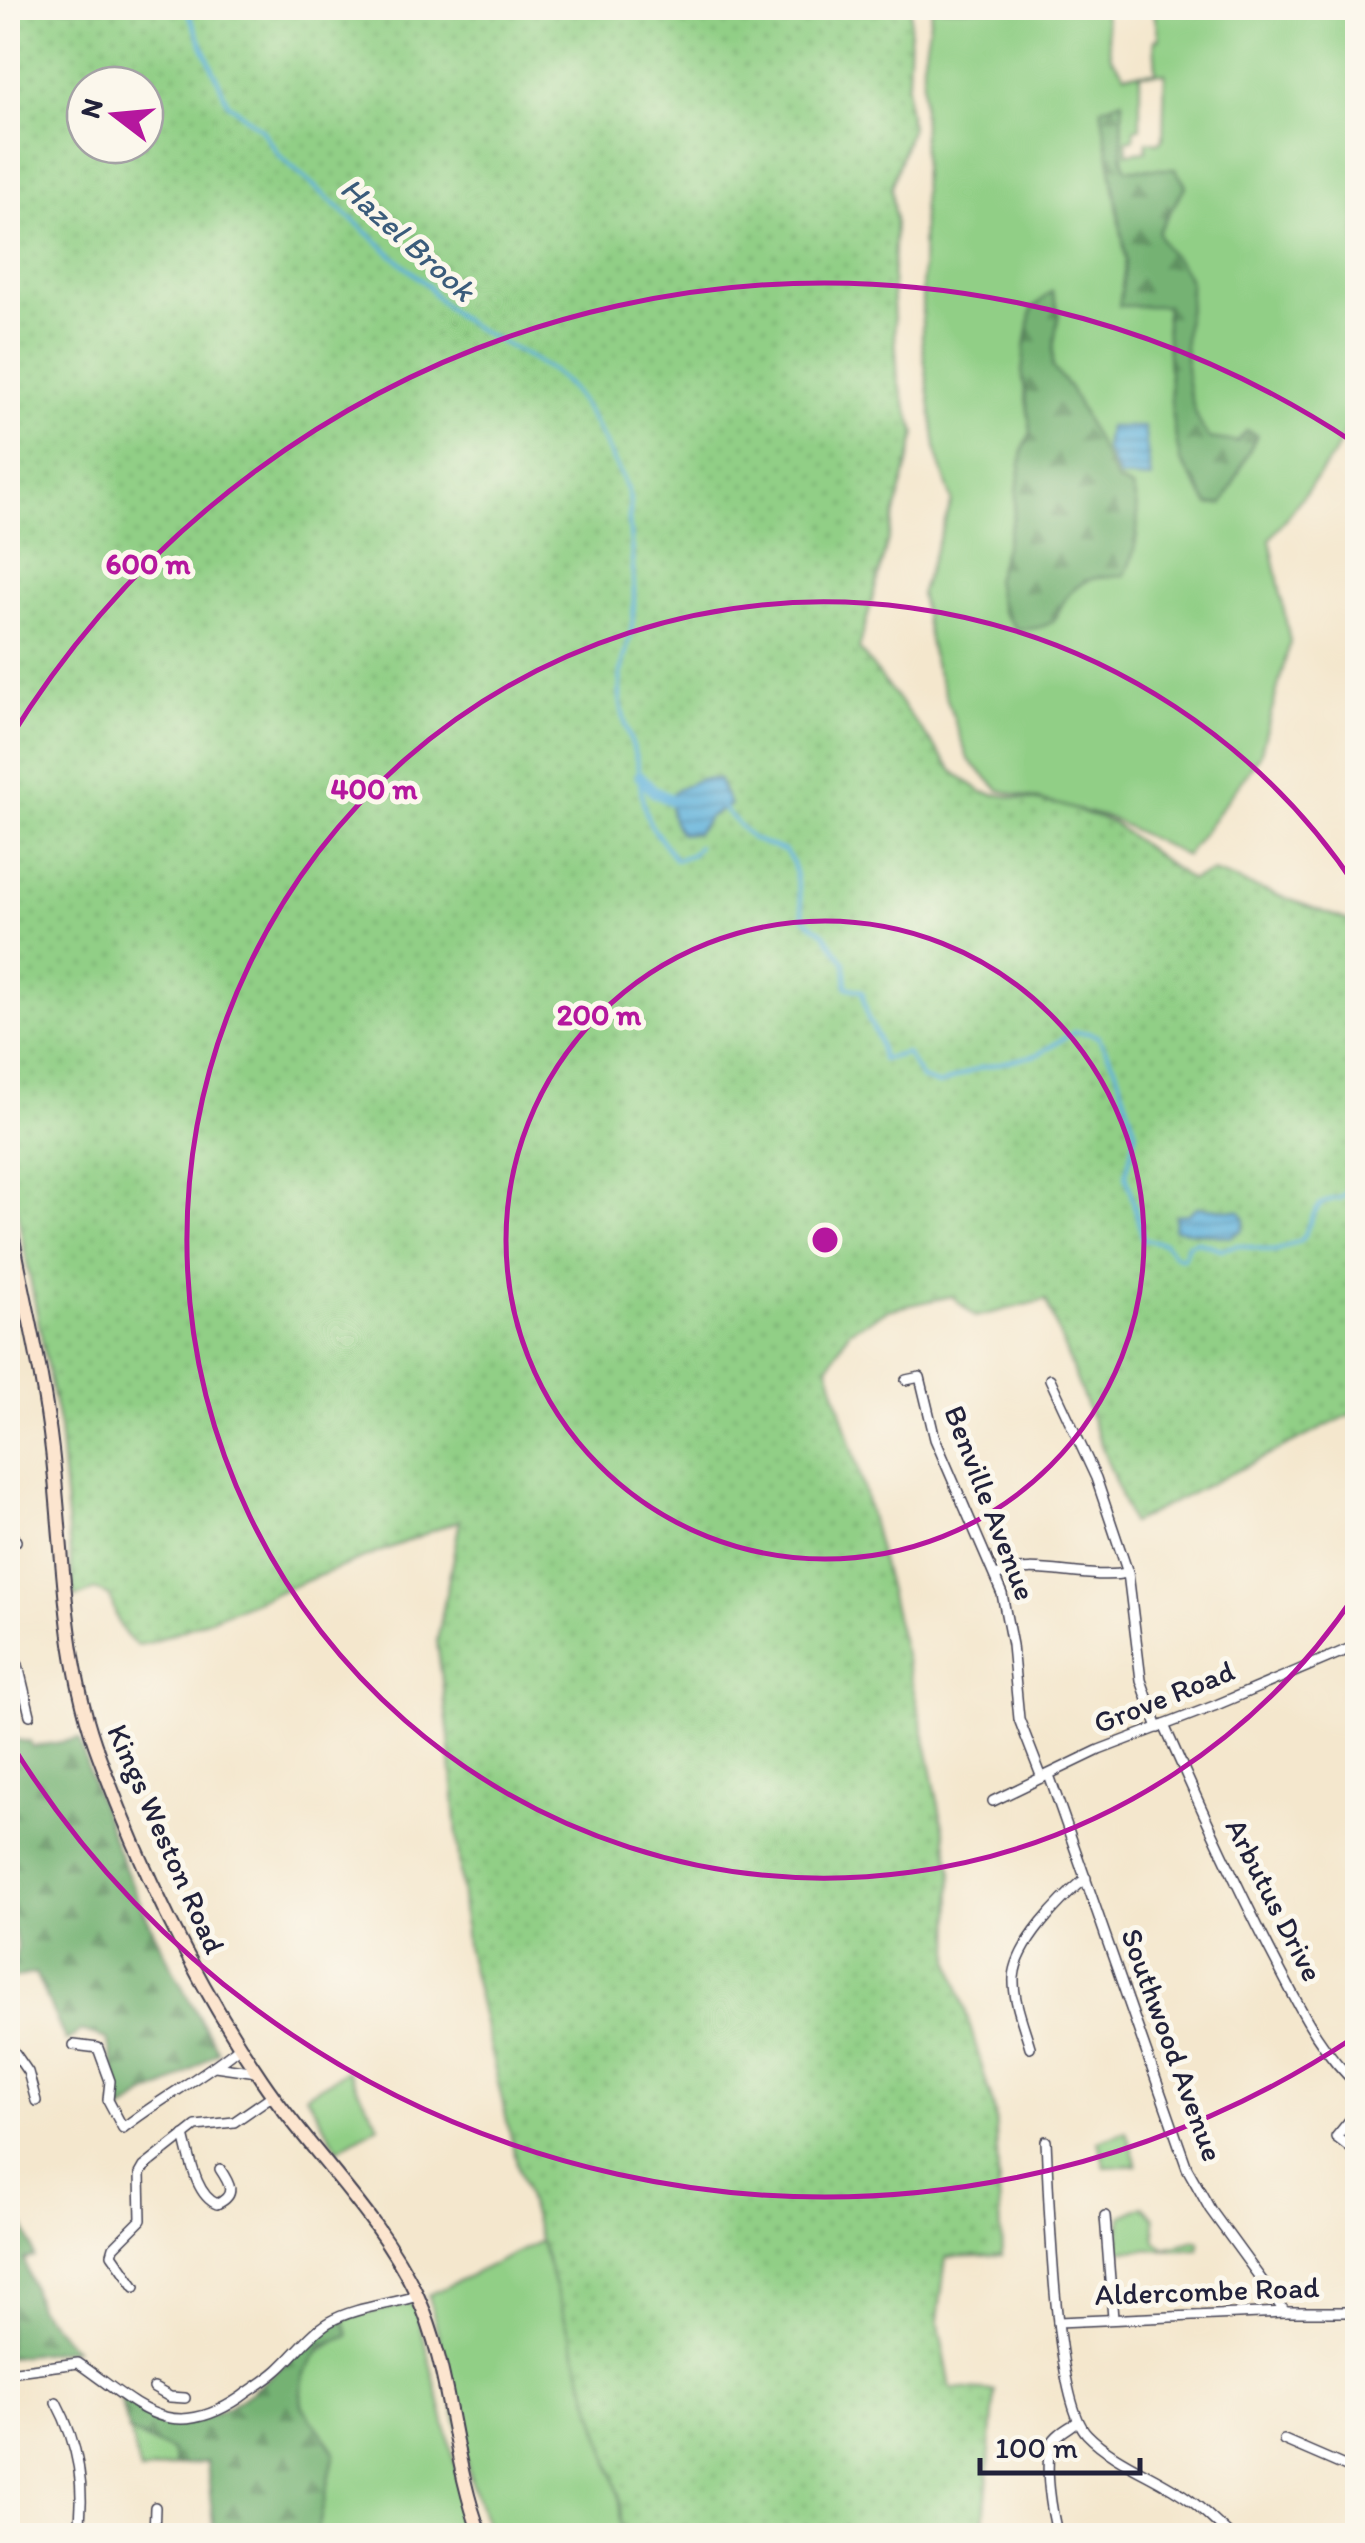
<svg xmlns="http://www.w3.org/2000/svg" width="1365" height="2543" viewBox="0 0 1365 2543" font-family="Itim,sans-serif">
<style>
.green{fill:#91cf86;stroke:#5a7860;stroke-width:2.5;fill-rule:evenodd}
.forest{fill:url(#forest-firs);stroke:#4b6a57;stroke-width:2.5}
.park{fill:url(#park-dots);stroke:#5a7860;stroke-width:2.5;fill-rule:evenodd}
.water{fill:url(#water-rules);stroke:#416a8b;stroke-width:2.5}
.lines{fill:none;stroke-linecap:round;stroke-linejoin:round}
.stream{stroke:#60b2db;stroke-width:4}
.canal{stroke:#60b2db;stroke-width:11}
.street-casing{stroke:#424051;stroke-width:12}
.secondary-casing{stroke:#424051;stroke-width:16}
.street{stroke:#fff;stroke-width:9}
.secondary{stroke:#fce5cf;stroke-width:12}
.ring{fill:none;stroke:#b5179e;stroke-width:5}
.labels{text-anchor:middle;stroke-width:10;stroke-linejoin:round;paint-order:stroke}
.street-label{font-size:30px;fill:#22223b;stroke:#fbf7ec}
.water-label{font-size:32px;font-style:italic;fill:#3b5c7b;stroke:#fbf7ec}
.centre{fill:#b5179e;stroke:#fbf7ec;stroke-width:5}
.ring-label{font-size:30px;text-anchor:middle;font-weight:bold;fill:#b5179e;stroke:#fbf7ec;stroke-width:10;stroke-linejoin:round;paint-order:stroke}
</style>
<defs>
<pattern id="forest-firs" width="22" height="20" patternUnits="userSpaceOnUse" patternTransform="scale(2.5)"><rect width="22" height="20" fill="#74b273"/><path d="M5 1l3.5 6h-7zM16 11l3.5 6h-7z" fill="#5f9060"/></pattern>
<pattern id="park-dots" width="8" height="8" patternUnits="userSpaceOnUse" patternTransform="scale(2.5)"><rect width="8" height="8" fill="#91cf86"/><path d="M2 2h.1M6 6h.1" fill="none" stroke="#7db175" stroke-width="1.8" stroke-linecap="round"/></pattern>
<pattern id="water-rules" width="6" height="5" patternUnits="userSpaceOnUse" patternTransform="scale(2.5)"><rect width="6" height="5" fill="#60b2db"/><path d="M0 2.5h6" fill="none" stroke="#4f90b3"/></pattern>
</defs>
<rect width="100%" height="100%" fill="#fbf7ec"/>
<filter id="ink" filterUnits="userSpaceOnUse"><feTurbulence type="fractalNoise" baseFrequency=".01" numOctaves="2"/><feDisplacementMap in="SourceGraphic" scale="20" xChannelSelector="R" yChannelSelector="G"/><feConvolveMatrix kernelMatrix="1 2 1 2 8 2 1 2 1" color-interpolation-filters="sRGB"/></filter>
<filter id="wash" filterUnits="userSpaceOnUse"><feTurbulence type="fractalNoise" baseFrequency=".0048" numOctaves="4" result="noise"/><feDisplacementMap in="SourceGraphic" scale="40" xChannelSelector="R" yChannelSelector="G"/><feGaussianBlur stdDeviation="2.25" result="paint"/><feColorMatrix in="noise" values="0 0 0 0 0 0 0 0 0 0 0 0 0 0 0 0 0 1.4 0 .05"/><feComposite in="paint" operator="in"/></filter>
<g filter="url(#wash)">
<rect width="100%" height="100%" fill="#f4e7cd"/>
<g class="green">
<path d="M932,8H1103L1111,57L1125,74L1156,72L1154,40L1159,39L1153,8H1357V405L1334,455L1270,539L1290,642L1260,755L1186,856L1109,818L999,790L968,759L933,660L920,594L952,501L937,454L922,341L923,62ZM1165,73L1163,139L1158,143L1147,141L1146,151L1127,153L1126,140L1134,139V129L1140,128V74Z"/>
<polygon points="347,2071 379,2125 338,2149 306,2095"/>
<polygon points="1126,2131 1137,2165 1105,2167 1098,2141"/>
<polygon points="1144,2206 1154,2218 1156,2241 1165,2248 1196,2240 1199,2242 1199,2249 1117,2250 1122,2216"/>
<polygon points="541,2241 619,2494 622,2535 489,2535 468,2470 429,2295"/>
<path d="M413,2302C437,2379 451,2458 474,2535H317L335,2452C327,2436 307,2420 302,2404C292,2370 321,2345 349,2336L344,2319Z"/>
<polygon points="129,2431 172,2451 175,2466 140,2472"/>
</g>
<g class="forest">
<path d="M1122,100C1125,123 1118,150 1126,169H1175L1186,185L1158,232C1164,253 1187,265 1190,285C1191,303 1185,322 1185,340C1185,372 1189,412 1209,438L1237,442L1247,430L1257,435L1223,504L1209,505L1180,460L1172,418L1165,306H1119L1126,260L1101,108Z"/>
<path d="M1052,291L1059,313L1053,349V368L1070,388L1117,481L1132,488C1142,516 1138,548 1125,575C1109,576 1091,576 1078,586C1048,609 1069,630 1017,629L1001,611L995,580L1013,519L1023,449L1031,432L1022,371L1026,341L1032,309Z"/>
<path d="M8,1739L30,1742L32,1747L79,1739C111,1851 160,1951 218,2051L172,2083L143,2096L120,2113L116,2102L117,2082L107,2039L81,2031L66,2041L35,1973L10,1979L17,1948L14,1931L8,1926Z"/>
<path d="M8,2191C15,2216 31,2230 34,2257L24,2259L38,2308L74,2349L8,2357Z"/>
<path d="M344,2319L349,2336L322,2346L304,2374L301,2392L302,2405L335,2452L317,2535H214L207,2462L175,2466L172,2451L129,2431L119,2396C136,2407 154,2422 174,2423C227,2426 289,2358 328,2326Z"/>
</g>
<path class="park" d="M8,8H911L907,102L911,127L891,187L895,220L892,288L898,382L916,434L859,649L953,771L982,792L1061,805L1111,822L1190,880L1213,872L1357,924V1411L1131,1523L1046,1300L975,1317L952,1296L888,1310L849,1331L828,1367L858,1467L923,1728L952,1870L951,1961L995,2112L1002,2255L946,2257L938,2320L951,2388L995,2391L984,2521L1042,2531L1046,2535H622L619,2494L517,2164L466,1946L449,1736L437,1641L460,1520L149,1643L137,1645C119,1633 116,1616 110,1596L95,1590L74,1598L59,1428L8,1164ZM85,85H145V145H85Z"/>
<g class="water">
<polygon points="1108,427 1144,427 1151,479 1119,477 1105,449"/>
<path d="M699,779H718L730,805L710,816L696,833L681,834C671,819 668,809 673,792Z"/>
<polygon points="1197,1207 1240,1211 1245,1219 1242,1230 1230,1237 1174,1229 1176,1215 1188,1214"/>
</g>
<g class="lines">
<g class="stream">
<path d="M186,8L228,103L261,129L280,156L428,286C457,330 512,342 553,372C581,393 598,430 613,460C623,479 634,496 629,518C631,553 637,591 632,626C628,650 618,670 620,695C621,718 632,740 637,763C641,782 641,805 650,823C651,826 674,858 676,860L692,854L698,846"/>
<path d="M722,807L752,839L785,851L793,863L804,918L824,933L845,963L847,987L862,991L868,1019L878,1038L882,1060L906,1053L922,1079L939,1085L979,1068L1037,1055L1074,1032L1090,1033L1098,1037L1115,1066L1136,1132L1126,1174L1143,1239L1164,1243L1174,1255L1183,1258L1188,1244L1196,1241L1221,1249L1238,1245L1275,1251L1301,1240C1314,1218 1313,1200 1341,1198L1358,1179"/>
</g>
<polyline class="canal" points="640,776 653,791 671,800"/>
</g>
</g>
<g filter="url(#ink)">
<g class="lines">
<defs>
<g id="street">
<polyline points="1050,1379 1096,1478 1128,1573 1141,1680 1158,1728"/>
<polyline points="906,1380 920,1377 935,1439 1002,1594 1012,1645 1019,1719 1042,1778"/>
<polyline points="8,1528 16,1541"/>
<path d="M996,1576C1032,1559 1084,1581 1128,1573"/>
<polyline points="8,1656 18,1665 30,1715"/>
<path d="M1164,1725C1201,1809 1238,1890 1280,1970C1302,2012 1322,2053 1358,2085"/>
<polyline points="1049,1775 1187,2168 1210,2209 1285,2312"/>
<polyline points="993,1801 1099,1750 1214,1706 1358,1645"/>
<polyline points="8,2043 28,2072 36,2101"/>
<path d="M74,2045L98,2048L110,2081L108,2100L123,2128C161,2098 203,2077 240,2046"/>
<path d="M1030,2047C1024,2026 1013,2000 1014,1978C1016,1944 1061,1899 1086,1878"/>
<polyline points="215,2066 257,2072"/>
<polyline points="1358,2110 1336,2137 1358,2154"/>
<path d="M184,2135C190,2156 195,2195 217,2204C237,2195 230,2184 220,2169"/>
<path d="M1046,2141C1049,2196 1054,2400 1087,2434C1115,2463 1158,2476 1190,2500C1205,2511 1217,2524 1231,2536"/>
<polyline points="1105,2216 1113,2318"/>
<polyline points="1357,2253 1358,2253"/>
<polyline points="135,2287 112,2254 114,2247 141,2220 140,2174 144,2167 196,2126 234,2122 273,2095"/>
<polyline points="1058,2322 1285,2312 1358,2312"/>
<path d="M8,2372L78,2363C138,2404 169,2446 241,2397C253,2388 267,2380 278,2370C295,2355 310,2333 329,2322C355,2307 389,2305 417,2296"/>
<polyline points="154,2388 170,2397 185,2398"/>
<path d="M56,2402C78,2443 86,2489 78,2536"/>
<polyline points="1284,2440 1358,2472"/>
<polyline points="154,2536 155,2507"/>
<path d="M1058,2536C1052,2514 1043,2464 1052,2443C1056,2434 1069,2428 1077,2422"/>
</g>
<path id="secondary" d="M8,1212C22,1291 43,1370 52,1450C64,1553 62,1658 99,1756C141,1869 194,1980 262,2080C311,2153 379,2214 417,2295C452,2371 451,2458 481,2536"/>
</defs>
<use href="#street" class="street-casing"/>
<use href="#secondary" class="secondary-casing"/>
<use href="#street" class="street"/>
<use href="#secondary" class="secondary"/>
</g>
</g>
<g class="ring">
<circle cx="825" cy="1240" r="319"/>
<path d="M1357 1592A638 638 0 1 1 1357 888"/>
<path d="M1353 2038A957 957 0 0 1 9 1740M9 740A957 957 0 0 1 1353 442"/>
</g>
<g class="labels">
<g class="street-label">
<text transform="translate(990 1503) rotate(69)" y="10">Benville Avenue</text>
<text transform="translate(1164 1697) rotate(-22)" y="10">Grove Road</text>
<text transform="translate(166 1839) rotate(66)" y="10">Kings Weston Road</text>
<text transform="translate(1274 1900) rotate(63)" y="10">Arbutus Drive</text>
<text transform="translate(1172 2045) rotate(70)" y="10">Southwood Avenue</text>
<text transform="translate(1207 2291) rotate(-2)" y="10">Aldercombe Road</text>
</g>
<g class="water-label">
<text transform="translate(408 239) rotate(42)" y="11">Hazel Brook</text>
</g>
</g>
<circle cx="825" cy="1240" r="15" class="centre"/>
<g class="ring-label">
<text x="148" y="574">600 m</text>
<text x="374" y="799">400 m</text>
<text x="599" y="1025">200 m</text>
</g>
<rect width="1365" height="2543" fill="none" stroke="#fbf7ec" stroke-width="40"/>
<g transform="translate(115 115) rotate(286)"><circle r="48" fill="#fbf7ec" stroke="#a4a2a5" stroke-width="2.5"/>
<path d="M0-8L18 38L0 25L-18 38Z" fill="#b5179e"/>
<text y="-15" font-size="28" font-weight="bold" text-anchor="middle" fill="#22223b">N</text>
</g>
<path d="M980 2458v15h160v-15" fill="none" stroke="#22223b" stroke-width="5"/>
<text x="995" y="2458" font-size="30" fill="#22223b" stroke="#fbf7ec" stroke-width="8" paint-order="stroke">100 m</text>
</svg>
